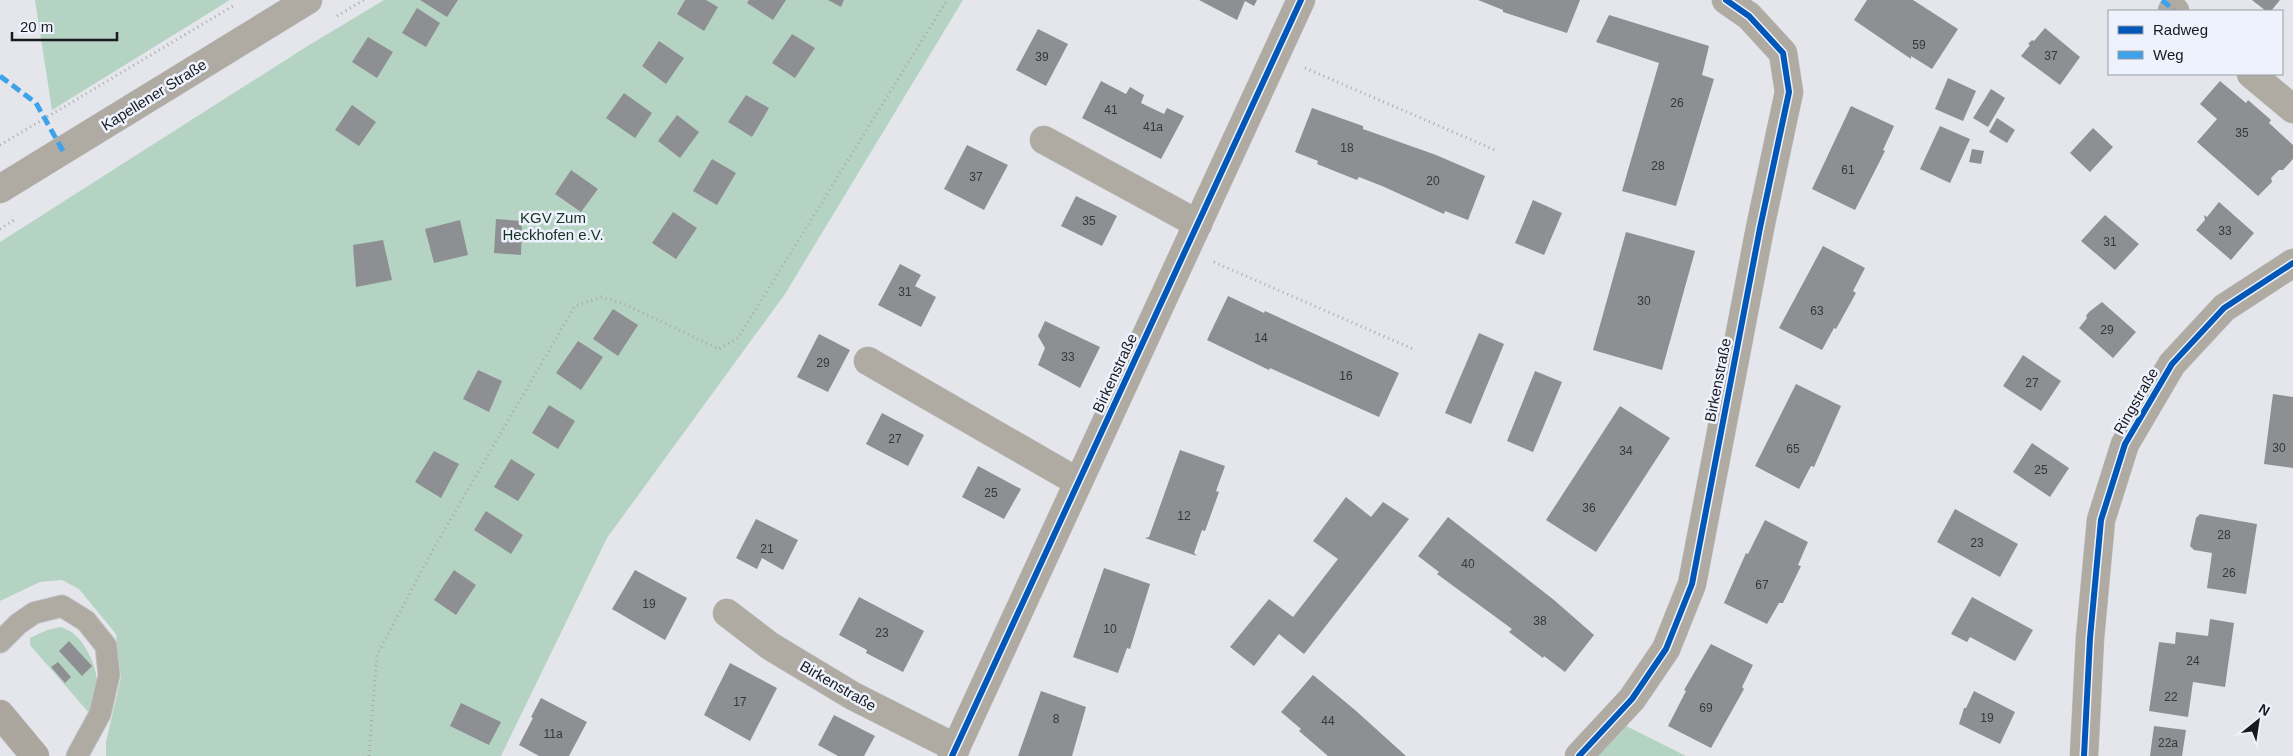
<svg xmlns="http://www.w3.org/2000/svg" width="2293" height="756" viewBox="0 0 2293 756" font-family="Arial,sans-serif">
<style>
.green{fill:#b5d3c3}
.building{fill:#8d8f92}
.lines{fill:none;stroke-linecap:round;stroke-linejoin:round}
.lane-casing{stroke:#c0c2c6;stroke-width:23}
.street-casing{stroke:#c0c2c6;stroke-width:29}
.secondary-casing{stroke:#c0c2c6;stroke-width:29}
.path{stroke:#acaaa6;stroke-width:3;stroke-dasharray:1 4;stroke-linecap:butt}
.lane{stroke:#afaaa2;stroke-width:21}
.street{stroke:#afaaa2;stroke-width:28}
.secondary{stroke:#ada69e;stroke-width:28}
.quiet{stroke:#3da2ea;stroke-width:5;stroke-dasharray:10 5;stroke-linecap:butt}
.cycleway-casing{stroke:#eef2fd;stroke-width:9}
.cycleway{stroke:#0057b8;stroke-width:6}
.labels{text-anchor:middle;stroke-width:5;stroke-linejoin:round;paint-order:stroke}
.number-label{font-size:12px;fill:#35373b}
.street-label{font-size:15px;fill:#181a1e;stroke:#eef2fd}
.park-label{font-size:15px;fill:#143321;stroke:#eef2fd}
</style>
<rect width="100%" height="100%" fill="#e4e6ec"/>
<g class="green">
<polygon points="35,0 230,0 52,110"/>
<polygon points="384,0 963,0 785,294 607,538 501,756 106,756 106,742 121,677 116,634 79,589 62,580 40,582 0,601 0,242 306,47"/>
<path d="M60,627C73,631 79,637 86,649C100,674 99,686 89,713L30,645V638L47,630Z"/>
<polygon points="1626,726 1686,756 1598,756"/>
</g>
<g class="building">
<polygon points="420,0 458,0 447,17"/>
<polygon points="685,0 706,0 718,7 704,31 677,14"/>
<polygon points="749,0 786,0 773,20 747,3"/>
<polygon points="828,0 844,0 841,7"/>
<polygon points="1199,0 1257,0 1254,6 1245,1 1237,20"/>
<polygon points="1478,0 1580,0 1567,33 1503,12 1503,10"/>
<polygon points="1867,0 1913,0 1958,29 1932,69 1911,56 1911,59 1854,20"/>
<polygon points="2252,0 2280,0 2271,11 2266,11"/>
<polygon points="417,8 440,23 426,47 402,33"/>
<polygon points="1609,15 1709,46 1702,75 1714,79 1676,206 1622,191 1659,63 1596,42"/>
<polygon points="2045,28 2080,57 2060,85 2021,56 2030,45 2028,44 2032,40 2034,41"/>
<polygon points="1038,29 1068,44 1046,86 1016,70"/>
<polygon points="792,34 815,48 795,78 772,63"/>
<polygon points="368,37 393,52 377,78 352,62"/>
<polygon points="659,41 684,58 666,84 642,66"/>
<polygon points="1948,78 1976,91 1963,121 1935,109"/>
<polygon points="1101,81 1126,94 1130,87 1144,95 1141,103 1164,114 1167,108 1184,116 1161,159 1082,118"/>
<polygon points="2220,81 2246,103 2248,100 2271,120 2269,123 2293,145 2293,159 2283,170 2279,170 2271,178 2272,182 2258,196 2197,142 2217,119 2200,104"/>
<polygon points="1991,89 2005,98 1988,127 1973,118"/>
<polygon points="624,93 652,113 635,138 606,118"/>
<polygon points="746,95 769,108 752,137 728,122"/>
<polygon points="352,105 376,122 359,146 335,130"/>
<polygon points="1851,106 1894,126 1883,150 1885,151 1855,210 1812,189"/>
<polygon points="1312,108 1363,126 1363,129 1436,155 1485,176 1468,220 1445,211 1444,214 1382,186 1359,177 1357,180 1317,164 1318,161 1295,152"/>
<polygon points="677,115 699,132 680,158 658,141"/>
<polygon points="1997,118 2015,130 2007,143 1989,132"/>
<polygon points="1940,126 1970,139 1950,183 1920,169"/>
<polygon points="2093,128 2113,147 2090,172 2070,153"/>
<polygon points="967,145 1008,165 984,210 944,189"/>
<polygon points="1972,149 1984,151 1981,164 1969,162"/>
<polygon points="712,159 736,173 717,205 693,191"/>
<polygon points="571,170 598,189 581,212 555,194"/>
<polygon points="1076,196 1117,216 1102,246 1061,226"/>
<polygon points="1533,200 1562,213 1544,255 1515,243"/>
<polygon points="2219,202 2254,233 2231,260 2196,230 2205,220 2204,215 2207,217"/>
<polygon points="673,212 697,228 676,259 652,243"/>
<polygon points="2105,215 2139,244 2115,270 2081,241"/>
<polygon points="496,219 522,221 521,255 494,253"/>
<polygon points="460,220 468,255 434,263 425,229"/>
<polygon points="1626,232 1695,251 1662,370 1593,350"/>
<polygon points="383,240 392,280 356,287 353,245"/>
<polygon points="1823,246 1865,268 1853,291 1856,293 1836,329 1834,328 1822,350 1779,328"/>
<polygon points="900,264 921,275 915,286 936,297 921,327 878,305"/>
<polygon points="1228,296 1264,313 1265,311 1399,373 1379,417 1270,368 1269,370 1207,340"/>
<polygon points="2102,302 2136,332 2113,358 2079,328 2087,318 2086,316 2089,312"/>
<polygon points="613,309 638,325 618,356 593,339"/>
<polygon points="1045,321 1100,347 1080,388 1038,365 1045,348 1038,336"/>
<polygon points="1479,333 1504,344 1471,424 1445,413"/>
<polygon points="819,334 850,350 828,392 797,377"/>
<polygon points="578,341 603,357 581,390 556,373"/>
<polygon points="2023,355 2061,381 2041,411 2003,386"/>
<polygon points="478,370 502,381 489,412 463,399"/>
<polygon points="1535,371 1562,382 1533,452 1507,441"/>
<polygon points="1796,384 1841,406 1814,467 1811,466 1799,489 1755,466"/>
<polygon points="2273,394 2293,397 2293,468 2264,464"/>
<polygon points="549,405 575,421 558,449 532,433"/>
<polygon points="1620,406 1670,438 1596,552 1546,520"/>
<polygon points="882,413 924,435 908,466 866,444"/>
<polygon points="2032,443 2069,468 2050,497 2013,472"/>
<polygon points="1180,450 1225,466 1216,491 1219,492 1205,531 1202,530 1194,553 1197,556 1145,538 1149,537"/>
<polygon points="434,451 459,464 441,498 415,482"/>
<polygon points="511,459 535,474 518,501 494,487"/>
<polygon points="978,466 1021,489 1004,519 962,497"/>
<polygon points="1346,497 1371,517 1383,502 1409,519 1304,654 1279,634 1254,666 1230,647 1269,599 1293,617 1338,559 1313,541"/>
<polygon points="1955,509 2018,544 2000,577 1937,542"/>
<polygon points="486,511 523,535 511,554 474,530"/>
<polygon points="2200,514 2257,524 2246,594 2207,588 2212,553 2194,550 2190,546 2196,518"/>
<polygon points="1448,517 1554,600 1594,635 1565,672 1544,656 1543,658 1509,632 1512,629 1437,574 1439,572 1418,556"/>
<polygon points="756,519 798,540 783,570 762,558 757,569 736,558"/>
<polygon points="1765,520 1808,542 1798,565 1801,566 1783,603 1779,603 1767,624 1724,603 1746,553 1748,554"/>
<polygon points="1104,568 1150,584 1130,649 1127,648 1118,673 1073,657"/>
<polygon points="454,570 476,585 456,615 434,600"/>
<polygon points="635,570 687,598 665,640 612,609"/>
<polygon points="859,597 924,631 903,672 866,653 867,650 839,635"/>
<polygon points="1972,597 2033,630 2015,661 1970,637 1967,642 1951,634"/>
<polygon points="2210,619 2234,623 2225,687 2193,682 2188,717 2149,711 2159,642 2175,644 2176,632 2208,636"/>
<polygon points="69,641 92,666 82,676 59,651"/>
<polygon points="1711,644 1753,665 1742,687 1744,689 1711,748 1668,726 1686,691 1684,690"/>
<polygon points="58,662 71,677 65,683 51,667"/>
<polygon points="730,663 777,688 750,741 704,715"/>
<polygon points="1313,675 1355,710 1406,756 1328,756 1299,731 1301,729 1281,712"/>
<polygon points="1041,691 1086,707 1072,756 1018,756"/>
<polygon points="1974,691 2015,712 2000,744 1959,724 1964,708 1966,708"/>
<polygon points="541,698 587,722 569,756 539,756 519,745 533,718 531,717"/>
<polygon points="461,703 501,722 489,745 450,726"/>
<polygon points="834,715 875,736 864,756 838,756 818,745"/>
<polygon points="2154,726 2186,730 2182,756 2150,756"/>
</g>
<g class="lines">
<defs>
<polyline id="lane" points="0,642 18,624 34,613 62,606 86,621 106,646 109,675 100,714 77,756"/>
<g id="street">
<polyline points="2172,11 2175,11"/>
<polyline points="2251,74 2293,109"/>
<polyline points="1044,140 1198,224"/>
<polyline points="0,189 308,0"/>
<polyline points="868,361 1078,482"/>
<polyline points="727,613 770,646 853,696 956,748"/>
<polyline points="952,756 1301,0"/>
<polyline points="1579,756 1632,699 1666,649 1692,584 1760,228 1789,92 1783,53 1749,16 1726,0"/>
<polyline points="2084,756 2090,638 2101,520 2125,444 2172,364 2224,308 2293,263"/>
</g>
<polyline id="secondary" points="0,714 35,756"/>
</defs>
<use href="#lane" class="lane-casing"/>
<use href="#street" class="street-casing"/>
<use href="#secondary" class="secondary-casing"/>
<g class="path">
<polyline points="337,16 364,0"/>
<polyline points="1305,68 1495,150"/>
<polyline points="0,145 233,6"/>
<polyline points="0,229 14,220"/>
<polyline points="1214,262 1413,349"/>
<polyline points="369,756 377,655 435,546 575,306 601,297 622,303 719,349 738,338 947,0"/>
</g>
<use href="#lane" class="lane"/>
<use href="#street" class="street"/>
<use href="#secondary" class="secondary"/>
<g class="quiet">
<polyline points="2162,0 2174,10"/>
<polyline points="0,76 36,103 63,151"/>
</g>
<defs>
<g id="cycleway">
<polyline points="952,756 1301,0"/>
<polyline points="1579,756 1632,699 1666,649 1692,584 1760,228 1789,92 1783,53 1749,16 1726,0"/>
<polyline points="2084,756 2090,638 2101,520 2125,444 2172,364 2224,308 2293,263"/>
</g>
</defs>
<use href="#cycleway" class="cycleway-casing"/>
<use href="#cycleway" class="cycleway"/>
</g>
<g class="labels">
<g class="number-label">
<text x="1919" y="49">59</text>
<text x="2051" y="60">37</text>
<text x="1042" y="61">39</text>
<text x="1677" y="107">26</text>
<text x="1111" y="114">41</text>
<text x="1153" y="131">41a</text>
<text x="2242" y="137">35</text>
<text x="1347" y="152">18</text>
<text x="1658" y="170">28</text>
<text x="1848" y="174">61</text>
<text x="976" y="181">37</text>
<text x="1433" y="185">20</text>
<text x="1089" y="225">35</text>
<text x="2225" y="235">33</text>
<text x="2110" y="246">31</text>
<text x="905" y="296">31</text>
<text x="1644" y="305">30</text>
<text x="1817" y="315">63</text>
<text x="2107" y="334">29</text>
<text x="1261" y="342">14</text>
<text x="1068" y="361">33</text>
<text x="823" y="367">29</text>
<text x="1346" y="380">16</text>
<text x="2032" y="387">27</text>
<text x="895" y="443">27</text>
<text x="2279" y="452">30</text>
<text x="1793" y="453">65</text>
<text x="1626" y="455">34</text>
<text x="2041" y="474">25</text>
<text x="991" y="497">25</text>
<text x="1589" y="512">36</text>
<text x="1184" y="520">12</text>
<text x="2224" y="539">28</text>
<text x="1977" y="547">23</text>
<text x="767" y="553">21</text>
<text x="1468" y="568">40</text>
<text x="2229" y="577">26</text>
<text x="1762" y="589">67</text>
<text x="649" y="608">19</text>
<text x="1540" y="625">38</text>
<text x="1110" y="633">10</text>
<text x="882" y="637">23</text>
<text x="2193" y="665">24</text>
<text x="2171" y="701">22</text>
<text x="740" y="706">17</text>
<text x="1706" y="712">69</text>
<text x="1987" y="722">19</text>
<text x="1056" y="723">8</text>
<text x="1328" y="725">44</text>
<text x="553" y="738">11a</text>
<text x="2168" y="747">22a</text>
</g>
<g class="street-label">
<text transform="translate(154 95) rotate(-32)" y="5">Kapellener Straße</text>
<text transform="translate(1115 373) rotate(-65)" y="5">Birkenstraße</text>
<text transform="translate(1718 380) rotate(-79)" y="5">Birkenstraße</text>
<text transform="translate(2136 401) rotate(-60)" y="5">Ringstraße</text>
<text transform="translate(838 686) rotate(30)" y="5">Birkenstraße</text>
</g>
<g class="park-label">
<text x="553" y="223">KGV Zum<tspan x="553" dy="17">Heckhofen e.V.</tspan></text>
</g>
</g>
<rect x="2108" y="10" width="175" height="65" fill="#eef2fd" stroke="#989ca4"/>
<rect x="2118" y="26" width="25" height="8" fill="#0057b8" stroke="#989ca4"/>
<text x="2153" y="35" font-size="15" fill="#181a1e">Radweg</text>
<rect x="2118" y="51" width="25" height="8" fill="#3da2ea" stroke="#989ca4"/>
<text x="2153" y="60" font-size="15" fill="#181a1e">Weg</text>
<g transform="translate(2258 721) rotate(30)" stroke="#eef2fd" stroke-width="4" paint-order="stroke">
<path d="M0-4L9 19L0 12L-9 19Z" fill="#181a1e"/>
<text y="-8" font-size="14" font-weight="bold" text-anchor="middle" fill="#181a1e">N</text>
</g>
<path d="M12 32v8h105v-8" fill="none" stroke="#181a1e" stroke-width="2.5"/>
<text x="20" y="32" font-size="15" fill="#181a1e" stroke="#eef2fd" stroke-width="4" paint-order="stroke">20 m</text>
</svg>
